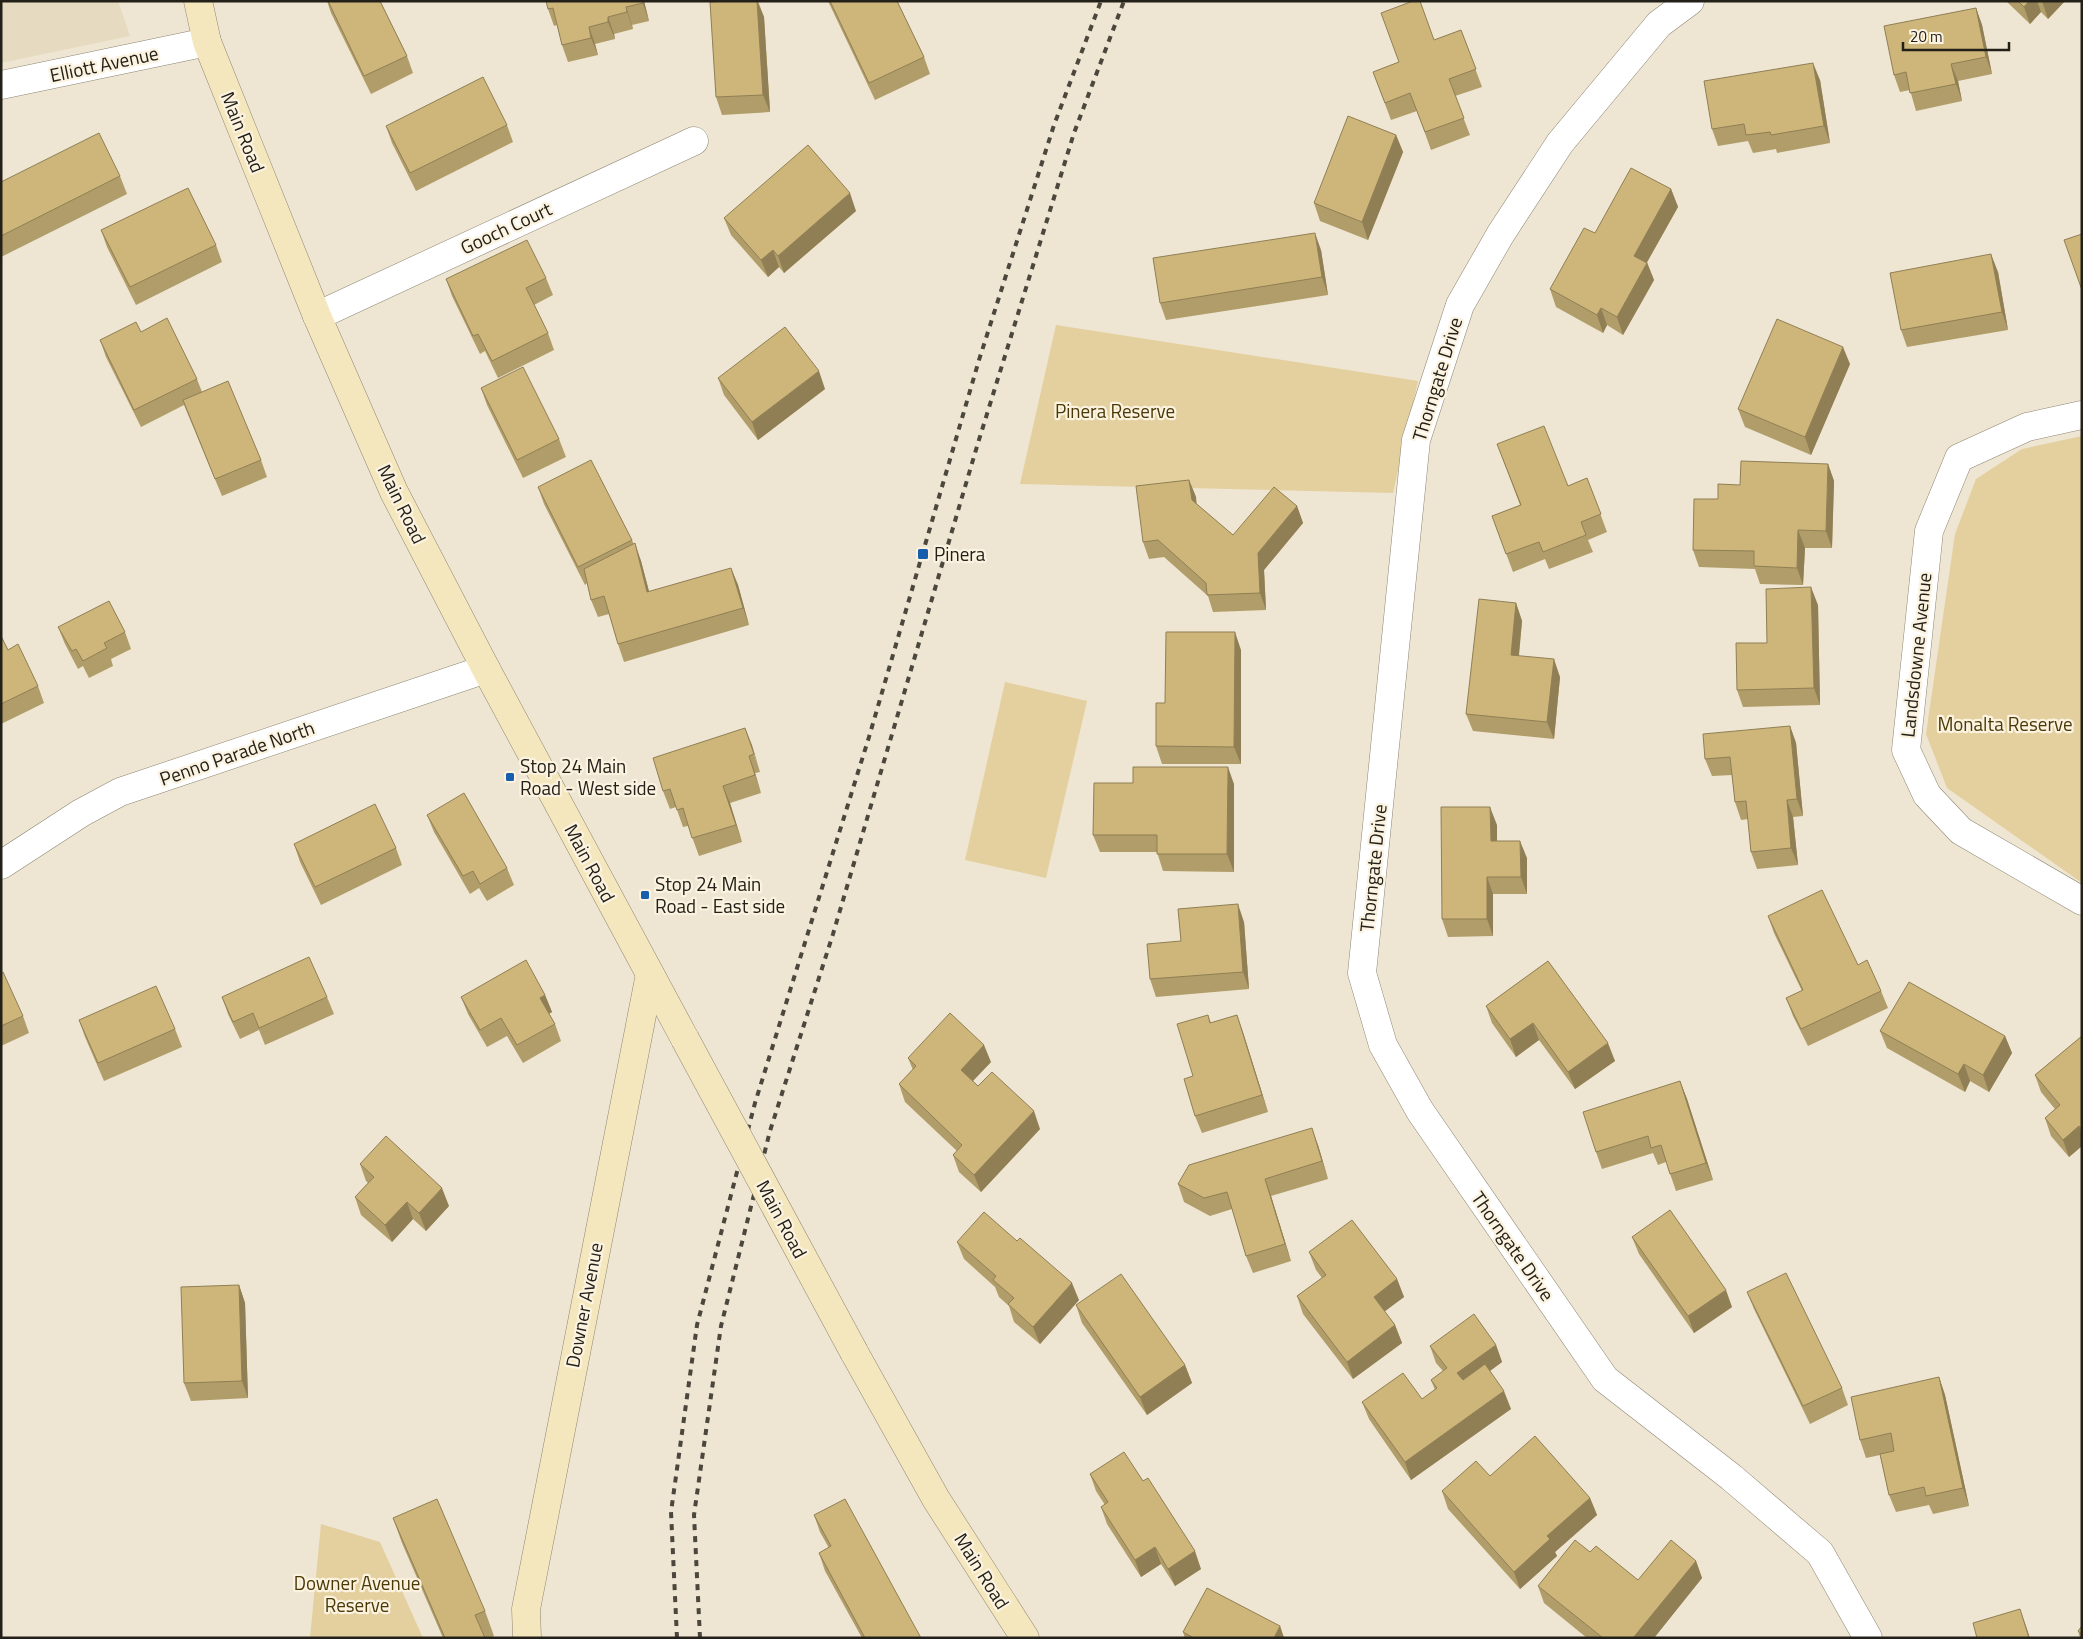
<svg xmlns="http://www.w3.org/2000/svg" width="2083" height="1639" viewBox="0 0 2083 1639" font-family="'Titillium Web',sans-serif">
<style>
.built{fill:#e6dbc1}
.green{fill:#e4cf9e}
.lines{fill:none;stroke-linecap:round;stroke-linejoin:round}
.street-casing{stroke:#8d8674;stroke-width:29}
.secondary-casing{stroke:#8d8674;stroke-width:29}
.street{stroke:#fff;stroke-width:28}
.secondary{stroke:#f5e7bd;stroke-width:28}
.rail{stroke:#4b473d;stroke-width:4;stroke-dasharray:6 6;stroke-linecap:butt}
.secondary-bridge-casing{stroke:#8d8674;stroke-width:29;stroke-linecap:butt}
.secondary-bridge{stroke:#f5e7bd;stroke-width:28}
.wall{fill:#b19d69}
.shaded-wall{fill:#907f55}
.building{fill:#ceb67a;stroke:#907f55}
.poi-dot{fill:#175ead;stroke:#fbf3e0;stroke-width:2}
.labels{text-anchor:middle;stroke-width:4.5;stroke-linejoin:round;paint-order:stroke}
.street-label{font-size:19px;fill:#232019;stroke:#fbf3e0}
.park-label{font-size:19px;fill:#4a3907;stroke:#fbf3e0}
.poi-label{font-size:19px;fill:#232019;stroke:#fbf3e0;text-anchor:start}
</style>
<rect width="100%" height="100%" fill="#eee6d2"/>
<polygon class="built" points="1,1 118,1 130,36 1,63"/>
<g class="green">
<polygon points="1056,325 1418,381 1393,493 1020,484"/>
<polygon points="2082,436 2082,883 1947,788 1926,734 1955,534 1976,479 2022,449"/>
<polygon points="1005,682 1087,701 1046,878 965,860"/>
<polygon points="321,1524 380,1542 423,1638 310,1638"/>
</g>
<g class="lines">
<defs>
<g id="street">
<polyline points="1690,1 1659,24 1560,143 1500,235 1460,305 1416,440 1362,973 1383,1045 1420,1111 1605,1379 1731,1477 1820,1553 1868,1638"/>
<polyline points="1,85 207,42"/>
<polyline points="317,316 694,141"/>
<polyline points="2082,415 2027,427 1959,458 1929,531 1906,750 1927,795 1961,831 2082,901"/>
<polyline points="1,865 81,813 120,792 486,669"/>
</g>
<g id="secondary">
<polyline points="198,1 207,42 317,316 394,492 486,669 685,1039"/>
<polyline points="854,1352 936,1499 1025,1638"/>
<polyline points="527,1638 526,1609 650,974"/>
</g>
</defs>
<use href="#street" class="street-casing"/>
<use href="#secondary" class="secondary-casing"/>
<use href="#street" class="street"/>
<use href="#secondary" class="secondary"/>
<g class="rail">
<polyline points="677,1638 671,1512 697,1325 755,1103 869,737 979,360 1054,125 1101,1"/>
<polyline points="700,1638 694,1515 721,1326 770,1131 833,934 978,443 1074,133 1124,1"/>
</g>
<defs>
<polyline id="secondary-bridge" points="685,1039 854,1352"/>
</defs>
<use href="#secondary-bridge" class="secondary-bridge-casing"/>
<use href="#secondary-bridge" class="secondary-bridge"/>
</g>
<g class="wall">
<polygon points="327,1 380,1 407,56 413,73 371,94 331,13"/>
<polygon points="546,1 644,1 649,21 632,25 633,29 614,34 615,39 595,44 598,55 568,62 562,45 557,25 554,26 548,9"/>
<polygon points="727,1 758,1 764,17 770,112 722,115 716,97"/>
<polygon points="828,1 897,1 924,57 930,74 875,100"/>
<polygon points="2006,1 2065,1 2048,19 2041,12 2030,24"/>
<polygon points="1976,8 1982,25 1992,74 1958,81 1962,101 1916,111 1910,90 1900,92 1894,75"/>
<polygon points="1461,30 1482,87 1455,96 1470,135 1431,150 1417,111 1391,120 1373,72 1399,62 1434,40"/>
<polygon points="1820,80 1830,143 1777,153 1776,149 1753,153 1748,141 1718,146 1712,129"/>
<polygon points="507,125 513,142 416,191 392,143 386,126"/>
<polygon points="1396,135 1403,152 1368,240 1320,221 1314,203"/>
<polygon points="120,176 127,194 1,257 1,182"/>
<polygon points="1671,189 1678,207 1647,262 1654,280 1623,335 1607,325 1603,333 1556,307 1550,289 1595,233"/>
<polygon points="856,211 784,273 779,267 768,277 731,235 724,218"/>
<polygon points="101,230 216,245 222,262 136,305 107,247"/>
<polygon points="1321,250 1328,295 1166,320 1160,303"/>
<polygon points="1998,272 2008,330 1907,347 1901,330"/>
<polygon points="546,278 553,295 534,305 548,333 554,350 498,378 485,351 480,354 452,296 446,279"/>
<polygon points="141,332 197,379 202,392 261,460 267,477 222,496 184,405 141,427 106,357 100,340"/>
<polygon points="1850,364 1811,455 1745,427 1738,409"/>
<polygon points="718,378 825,389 758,440 724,395"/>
<polygon points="481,388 559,439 566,457 523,478 487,405"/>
<polygon points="1497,444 1568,486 1587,478 1607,532 1588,540 1593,552 1549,569 1545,559 1513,572 1492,516 1520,505"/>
<polygon points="1828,464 1834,481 1832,548 1805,548 1803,585 1760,584 1755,569 1699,567 1693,550 1718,499 1740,485"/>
<polygon points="1189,480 1196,497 1196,504 1233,535 1297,506 1303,523 1264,570 1266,610 1213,612 1208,596 1164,557 1149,559 1143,542"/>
<polygon points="538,487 632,540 641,561 649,592 731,568 738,585 749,625 624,662 618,644 609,614 598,617 591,600 587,583 585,585 544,504"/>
<polygon points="1516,603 1522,621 1519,656 1560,677 1554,739 1473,731 1466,714"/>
<polygon points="1818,605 1820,705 1743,707 1737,690"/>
<polygon points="58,627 125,632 131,649 111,659 113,666 89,678 83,666 78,669 65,644"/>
<polygon points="1,636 8,650 38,686 44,703 1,724"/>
<polygon points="1241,650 1241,764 1162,764 1156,746 1165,703"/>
<polygon points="1790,726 1796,743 1803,816 1793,817 1798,865 1757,869 1751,852 1748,819 1741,820 1735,802 1732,775 1712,776 1705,759"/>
<polygon points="745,728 760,772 755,773 761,793 730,803 742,842 699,856 688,826 683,827 676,807 670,809 663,791"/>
<polygon points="1234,784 1234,872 1163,871 1157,852 1100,852 1093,835"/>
<polygon points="427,815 507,868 514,885 487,901 479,888 470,894 434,832"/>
<polygon points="1497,825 1497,841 1527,858 1527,894 1493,894 1493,936 1448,937 1442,919"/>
<polygon points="294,844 396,848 402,865 321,905 300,862"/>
<polygon points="1768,916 1858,965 1881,991 1888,1008 1808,1046 1793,1016 1786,998 1802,991 1774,933"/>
<polygon points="1244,922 1249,989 1156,997 1150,979"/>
<polygon points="1548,961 1615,1061 1575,1089 1539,1040 1516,1057 1492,1023 1486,1006"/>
<polygon points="1,973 23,1016 29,1033 1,1046"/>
<polygon points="545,995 552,1012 549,1014 555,1024 561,1041 523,1063 507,1036 487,1047 468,1014 461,997"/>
<polygon points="222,997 327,997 334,1014 265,1045 259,1030 240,1039 228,1014"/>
<polygon points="1208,1015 1211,1023 1237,1015 1268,1112 1202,1133 1195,1116 1193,1076"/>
<polygon points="79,1020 175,1029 182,1047 104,1081 85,1037"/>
<polygon points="1880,1031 2005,1036 2012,1053 1989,1092 1970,1081 1965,1092 1887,1048"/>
<polygon points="2082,1036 2082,1146 2069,1157 2051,1136 2045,1118 2055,1109 2041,1092 2035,1075"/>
<polygon points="908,1058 991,1062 973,1081 978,1086 1040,1129 981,1192 959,1172 953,1155 957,1151 905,1102 899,1084 913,1070"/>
<polygon points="1680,1081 1687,1099 1713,1180 1676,1191 1666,1162 1658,1165 1653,1153 1602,1169 1596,1152"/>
<polygon points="1318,1145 1328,1179 1271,1196 1291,1261 1253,1273 1246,1256 1232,1209 1210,1216 1184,1202 1178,1184"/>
<polygon points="360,1164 449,1206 426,1231 413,1219 392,1242 361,1215 355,1197 368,1183 366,1181"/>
<polygon points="1632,1237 1732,1307 1694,1333 1639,1254"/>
<polygon points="957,1242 1079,1300 1040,1344 1014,1322 1009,1306 999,1297 995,1287 964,1259"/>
<polygon points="1309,1252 1397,1279 1404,1297 1384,1311 1395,1325 1402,1343 1353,1379 1303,1314 1297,1296 1322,1278 1316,1270"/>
<polygon points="239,1285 245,1303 248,1398 191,1401 184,1383"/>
<polygon points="1747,1292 1842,1388 1848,1405 1810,1424 1754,1309"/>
<polygon points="1076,1305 1185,1365 1192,1383 1147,1415 1082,1323"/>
<polygon points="1496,1345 1502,1362 1490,1371 1511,1409 1411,1480 1369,1419 1362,1402 1422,1399 1435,1390 1431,1380 1443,1371 1436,1363 1430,1346"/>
<polygon points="1939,1377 1945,1395 1969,1506 1933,1514 1929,1505 1896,1512 1889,1495 1880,1455 1866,1458 1860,1440"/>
<polygon points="1090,1474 1143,1481 1201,1569 1175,1586 1161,1564 1141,1577 1107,1524 1101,1507 1105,1505 1096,1491"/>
<polygon points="1442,1491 1590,1498 1597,1515 1555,1552 1557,1556 1520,1589 1448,1509"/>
<polygon points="814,1515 921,1638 862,1638 825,1571 819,1553 829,1548 820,1532"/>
<polygon points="393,1518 485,1611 494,1636 490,1638 443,1638 402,1543"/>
<polygon points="1590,1552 1638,1580 1696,1561 1702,1578 1654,1638 1587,1638 1544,1603 1538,1586"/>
<polygon points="1280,1626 1284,1638 1185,1638 1183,1632"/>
<polygon points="2082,1626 2082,1638 2080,1638 2078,1631"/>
</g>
<g class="shaded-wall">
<polygon points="642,1 644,1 649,21"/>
<polygon points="757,1 764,17 770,112 763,95"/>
<polygon points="2029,1 2037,1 2041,12 2030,24 2024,7"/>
<polygon points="2042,1 2065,1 2048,19"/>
<polygon points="626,7 632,25 633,29 627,12"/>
<polygon points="1976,8 1982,25 1992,74 1986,57"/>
<polygon points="608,17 614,34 615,39 608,22"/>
<polygon points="589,27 595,44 598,55 591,38"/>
<polygon points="1813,63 1820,80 1830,143 1824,126"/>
<polygon points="1951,64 1958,81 1962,101 1956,84"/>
<polygon points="1396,135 1403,152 1368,240 1362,222"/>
<polygon points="1671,189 1678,207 1641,273 1634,256"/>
<polygon points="850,193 856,211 784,273 778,256"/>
<polygon points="1315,233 1321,250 1328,295 1322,277"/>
<polygon points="773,250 779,267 768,277 761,260"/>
<polygon points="1991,254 1998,272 2008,330 2002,312"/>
<polygon points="1647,263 1654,280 1623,335 1617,317"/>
<polygon points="1601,308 1607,325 1603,333 1597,315"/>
<polygon points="1843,347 1850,364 1811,455 1805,437"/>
<polygon points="819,371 825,389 758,440 752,422"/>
<polygon points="1828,464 1834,481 1832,548 1826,531"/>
<polygon points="1189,480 1196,497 1198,518 1192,500"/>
<polygon points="1297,506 1303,523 1264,570 1266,610 1260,593 1258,553"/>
<polygon points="1798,530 1805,548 1803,585 1797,568"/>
<polygon points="635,543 641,561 654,610 647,592"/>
<polygon points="731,568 738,585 749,625 743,608"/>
<polygon points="1811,587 1818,605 1820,705 1814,688"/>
<polygon points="1516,603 1522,621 1517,673 1511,655"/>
<polygon points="1235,632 1241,650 1241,764 1234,747"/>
<polygon points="1554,659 1560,677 1554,739 1547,722"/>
<polygon points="1790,726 1796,743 1803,816 1797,799"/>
<polygon points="745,728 752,745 760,772 754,754"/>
<polygon points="749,756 755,773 761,793 755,775"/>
<polygon points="1228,767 1234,784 1234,872 1227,854"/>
<polygon points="723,786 730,803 742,842 736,825"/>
<polygon points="1787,800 1793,817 1798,865 1791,848"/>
<polygon points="1490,807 1497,825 1497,858 1491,841"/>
<polygon points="1520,841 1527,858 1527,894 1521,877"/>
<polygon points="1487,877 1493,894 1493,936 1487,919"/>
<polygon points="1238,904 1244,922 1249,989 1243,972"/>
<polygon points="545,995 552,1012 546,1015 540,998"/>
<polygon points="1237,1015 1243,1032 1268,1112 1262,1095"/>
<polygon points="1533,1023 1539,1040 1516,1057 1510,1039"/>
<polygon points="2005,1036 2012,1053 1989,1092 1983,1075"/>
<polygon points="1608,1043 1615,1061 1575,1089 1568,1072"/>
<polygon points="984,1045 991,1062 967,1087 961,1070"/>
<polygon points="1964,1064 1970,1081 1965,1092 1958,1074"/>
<polygon points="1680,1081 1687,1099 1713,1180 1706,1163"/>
<polygon points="1034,1111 1040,1129 981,1192 974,1175"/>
<polygon points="2079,1126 2082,1135 2082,1146 2069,1157 2063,1140"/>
<polygon points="1312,1128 1318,1145 1328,1179 1322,1161"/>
<polygon points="1265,1179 1271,1196 1291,1261 1285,1244"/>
<polygon points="442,1188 449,1206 426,1231 419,1213"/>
<polygon points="407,1202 413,1219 392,1242 385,1225"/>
<polygon points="1397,1279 1404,1297 1380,1315 1374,1297"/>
<polygon points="1072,1283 1079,1300 1040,1344 1033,1327"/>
<polygon points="239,1285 245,1303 248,1398 242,1381"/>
<polygon points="1726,1290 1732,1307 1694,1333 1688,1316"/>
<polygon points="1395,1325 1402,1343 1353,1379 1347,1362"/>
<polygon points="1496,1345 1502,1362 1464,1390 1457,1373"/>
<polygon points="1185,1365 1192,1383 1147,1415 1140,1397"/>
<polygon points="1939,1377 1945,1395 1969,1506 1963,1488"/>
<polygon points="1504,1391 1511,1409 1411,1480 1405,1462"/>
<polygon points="1590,1498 1597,1515 1555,1552 1557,1556 1520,1589 1514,1572 1547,1536"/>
<polygon points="1155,1547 1161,1564 1141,1577 1135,1560"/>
<polygon points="1195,1551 1201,1569 1175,1586 1168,1569"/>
<polygon points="1696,1561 1702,1578 1654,1638 1633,1638"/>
<polygon points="2020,1609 2026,1626 2030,1638 2029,1638"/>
<polygon points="1280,1626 1284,1638 1274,1638"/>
</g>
<g class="building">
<polygon points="328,1 380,1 407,56 364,76"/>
<polygon points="546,1 642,1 643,3 626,7 627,12 608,17 608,22 589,27 591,38 562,45 553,8 548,9"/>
<polygon points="727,1 757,1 763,95 716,97 710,2"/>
<polygon points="830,1 897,1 924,57 869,83"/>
<polygon points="1413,1 1420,1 1434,40 1461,30 1476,69 1449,79 1464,118 1425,132 1410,93 1385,103 1373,72 1399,62 1381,13"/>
<polygon points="2018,1 2029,1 2024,7"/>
<polygon points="1976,8 1986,57 1951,64 1956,84 1910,93 1906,72 1894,75 1884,26"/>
<polygon points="1813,63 1824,126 1771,135 1770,132 1746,135 1744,124 1712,129 1704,81"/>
<polygon points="483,77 507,125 410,173 386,126"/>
<polygon points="1348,116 1396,135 1362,222 1314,203"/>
<polygon points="99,133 120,176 1,236 1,182"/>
<polygon points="808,145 850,193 778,256 773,250 761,260 724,218"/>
<polygon points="1631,168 1671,189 1634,256 1647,263 1617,317 1601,308 1597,315 1550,289 1584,228 1595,233"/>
<polygon points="188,188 216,245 130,287 101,230"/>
<polygon points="1315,233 1322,277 1160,303 1153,258"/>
<polygon points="2082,234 2082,290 2064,240"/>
<polygon points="527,240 546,278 526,288 548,333 492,361 478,334 473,336 446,279"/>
<polygon points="1991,254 2002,312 1901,330 1890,273"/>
<polygon points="167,318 197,379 134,410 100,340 136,322 141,332"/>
<polygon points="1777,319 1843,347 1805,437 1738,409"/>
<polygon points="785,327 819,371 752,422 718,378"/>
<polygon points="523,367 559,439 517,460 481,388"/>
<polygon points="228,381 261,460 215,479 183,400"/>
<polygon points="1544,426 1568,486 1587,478 1601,514 1581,522 1586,535 1543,552 1539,542 1506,554 1492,516 1521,505 1497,444"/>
<polygon points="591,460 632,540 578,567 538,487"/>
<polygon points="1741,461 1828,464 1826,531 1798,530 1797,568 1754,566 1754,551 1693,550 1694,499 1718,499 1718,484 1740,485"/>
<polygon points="1189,480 1192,500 1233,535 1274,487 1297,506 1258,553 1260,593 1207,595 1206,583 1158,540 1143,542 1136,486"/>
<polygon points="635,543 647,592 731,568 743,608 618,644 604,596 591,600 584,569"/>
<polygon points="1811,587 1814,688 1737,690 1736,643 1767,643 1766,589"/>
<polygon points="1479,599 1516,603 1511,655 1554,659 1547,722 1466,714"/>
<polygon points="109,601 125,632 104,643 107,648 83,661 76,649 72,651 58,627"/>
<polygon points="1166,632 1235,632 1234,747 1156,746 1156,703 1165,703"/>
<polygon points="1,636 8,650 18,644 38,686 1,704"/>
<polygon points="1790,726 1797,799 1787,800 1791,848 1751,852 1746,801 1735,802 1730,757 1705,759 1703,734"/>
<polygon points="745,728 754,754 749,756 755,775 723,786 736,825 692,838 683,808 677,810 670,789 663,791 653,758"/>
<polygon points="1133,767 1228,767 1227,854 1157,854 1157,835 1093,835 1094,783 1133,783"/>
<polygon points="464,793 507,868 480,884 473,871 463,876 427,815"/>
<polygon points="375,804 396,848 315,887 294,844"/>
<polygon points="1441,807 1490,807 1491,841 1520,841 1521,877 1487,877 1487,919 1442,919"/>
<polygon points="1822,890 1858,965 1867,960 1881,991 1801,1029 1786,998 1803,990 1768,916"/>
<polygon points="1238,904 1243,972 1150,979 1147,944 1181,941 1178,909"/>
<polygon points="309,957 327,997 259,1028 253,1013 233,1022 222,997"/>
<polygon points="526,960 545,995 540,998 555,1024 517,1045 501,1018 480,1030 461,997"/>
<polygon points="1548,961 1608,1043 1568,1072 1533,1023 1510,1039 1486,1006"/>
<polygon points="3,972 23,1016 1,1026 1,973"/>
<polygon points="1909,982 2005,1036 1983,1075 1964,1064 1958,1074 1880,1031"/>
<polygon points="156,986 175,1029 98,1063 79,1020"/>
<polygon points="950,1013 984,1045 961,1070 978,1086 992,1072 1034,1111 974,1175 953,1155 962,1145 899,1084 916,1066 908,1058"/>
<polygon points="1208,1015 1210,1023 1237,1015 1262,1095 1195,1116 1184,1079 1193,1076 1177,1024"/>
<polygon points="2082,1036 2082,1130 2079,1126 2063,1140 2045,1118 2060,1105 2035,1075"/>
<polygon points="1680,1081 1706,1163 1670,1174 1661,1145 1651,1148 1648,1136 1596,1152 1583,1112"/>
<polygon points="1312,1128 1322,1161 1265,1179 1285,1244 1246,1256 1227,1192 1204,1198 1178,1184 1189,1165"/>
<polygon points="386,1136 442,1188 419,1213 407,1202 385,1225 355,1197 374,1177 360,1164"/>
<polygon points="1670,1210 1726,1290 1688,1316 1632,1237"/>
<polygon points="984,1212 1017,1241 1020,1238 1072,1283 1033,1327 1008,1304 1014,1298 993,1280 996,1276 957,1242"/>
<polygon points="1352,1220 1397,1279 1374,1297 1395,1325 1347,1362 1297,1296 1326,1275 1309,1252"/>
<polygon points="1786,1273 1842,1388 1803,1406 1747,1292"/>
<polygon points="1121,1274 1185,1365 1140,1397 1076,1305"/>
<polygon points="239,1285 242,1381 184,1383 181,1287"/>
<polygon points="1474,1314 1496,1345 1457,1373 1463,1380 1485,1364 1504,1391 1405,1462 1362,1402 1403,1373 1422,1399 1437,1388 1431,1380 1447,1368 1430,1346"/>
<polygon points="1939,1377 1963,1488 1926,1496 1924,1487 1889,1495 1880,1454 1894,1451 1891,1433 1860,1440 1851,1397"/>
<polygon points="1535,1436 1590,1498 1547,1536 1550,1539 1514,1572 1442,1491 1476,1461 1490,1476"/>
<polygon points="1124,1452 1143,1481 1148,1478 1195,1551 1168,1569 1155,1547 1135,1560 1101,1507 1108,1502 1090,1474"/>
<polygon points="437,1499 485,1611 475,1615 485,1638 445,1638 393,1518"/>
<polygon points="845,1499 921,1638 865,1638 819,1553 831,1546 814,1515"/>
<polygon points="1575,1540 1590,1552 1596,1546 1638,1580 1671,1540 1696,1561 1633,1638 1603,1638 1538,1586"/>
<polygon points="1207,1588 1280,1626 1274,1638 1194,1638 1183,1632"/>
<polygon points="2020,1609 2029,1638 1977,1638 1973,1623"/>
<polygon points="2082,1626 2082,1634 2078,1631"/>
</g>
<g class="poi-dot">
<rect x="917" y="548" width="12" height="12" rx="2.5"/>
<rect x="505" y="772" width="10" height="10" rx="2.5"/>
<rect x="640" y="890" width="10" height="10" rx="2.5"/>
</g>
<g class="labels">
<g class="street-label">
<text transform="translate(104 64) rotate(-12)" y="7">Elliott Avenue</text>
<text transform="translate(243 132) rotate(68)" y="7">Main Road</text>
<text transform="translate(506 228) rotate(-25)" y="7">Gooch Court</text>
<text transform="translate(1437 379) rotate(-73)" y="7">Thorngate Drive</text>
<text transform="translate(402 504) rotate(64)" y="7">Main Road</text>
<text transform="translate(1916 655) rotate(-84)" y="7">Landsdowne Avenue</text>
<text transform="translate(237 753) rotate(-19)" y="7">Penno Parade North</text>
<text transform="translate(590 863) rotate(62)" y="7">Main Road</text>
<text transform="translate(1373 868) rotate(-84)" y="7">Thorngate Drive</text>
<text transform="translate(782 1219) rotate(62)" y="7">Main Road</text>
<text transform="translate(1513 1246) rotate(55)" y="7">Thorngate Drive</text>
<text transform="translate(584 1305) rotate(-79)" y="7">Downer Avenue</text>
<text transform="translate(982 1571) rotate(58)" y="7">Main Road</text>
</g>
<g class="park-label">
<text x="1115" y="418">Pinera Reserve</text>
<text x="2005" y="731">Monalta Reserve</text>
<text x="357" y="1590">Downer Avenue<tspan x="357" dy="22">Reserve</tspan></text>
</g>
<g class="poi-label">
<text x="934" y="561">Pinera</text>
<text x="520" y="773">Stop 24 Main<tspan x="520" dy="22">Road - West side</tspan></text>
<text x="655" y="891">Stop 24 Main<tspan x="655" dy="22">Road - East side</tspan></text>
</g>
</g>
<rect width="2083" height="1639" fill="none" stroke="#232019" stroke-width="5"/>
<path d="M1903 42v8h106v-8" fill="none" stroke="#232019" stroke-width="2.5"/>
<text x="1910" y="42" font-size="15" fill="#232019" stroke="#fbf3e0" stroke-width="4" paint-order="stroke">20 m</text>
</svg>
